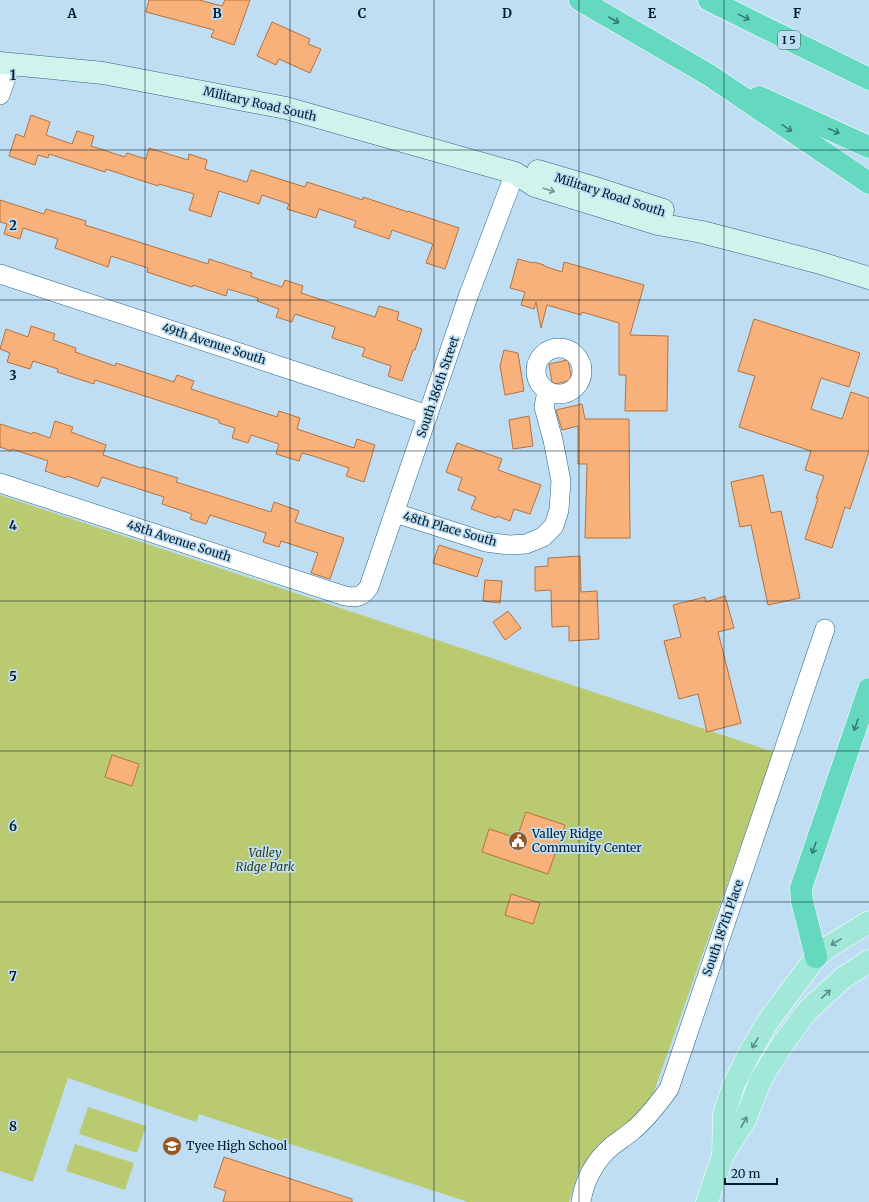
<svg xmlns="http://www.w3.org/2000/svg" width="869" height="1202" viewBox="0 0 869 1202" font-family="Merriweather,serif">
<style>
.green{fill:#baca70}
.building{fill:#f9b17b;stroke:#b5723d}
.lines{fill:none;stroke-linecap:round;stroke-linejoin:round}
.street-casing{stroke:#24658a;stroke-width:20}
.secondary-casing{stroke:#24658a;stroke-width:23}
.primary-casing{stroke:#fff;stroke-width:23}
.highway-casing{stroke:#fff;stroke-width:23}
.street{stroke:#fff;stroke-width:19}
.secondary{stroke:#d0f4ec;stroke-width:22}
.primary{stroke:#a2e8d9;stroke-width:22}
.highway{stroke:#64d9c0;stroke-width:22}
.oneway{stroke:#347b76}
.oneway2{stroke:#749396}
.oneway3{stroke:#5a8d8b}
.grid{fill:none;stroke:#031d2c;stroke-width:1;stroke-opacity:0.55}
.labels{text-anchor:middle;stroke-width:3.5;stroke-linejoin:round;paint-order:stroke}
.shield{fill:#bfdef3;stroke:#3b5768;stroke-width:1}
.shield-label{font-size:11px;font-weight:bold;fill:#031d2c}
.street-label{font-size:12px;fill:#031d2c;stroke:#bfdef3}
.poi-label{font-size:12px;fill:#031d2c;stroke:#bfdef3;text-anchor:start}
.park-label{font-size:12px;font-style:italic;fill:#353c11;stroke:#bfdef3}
.grid-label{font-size:13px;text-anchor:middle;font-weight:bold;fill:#031d2c;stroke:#bfdef3;stroke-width:3.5;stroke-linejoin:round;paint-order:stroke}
</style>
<rect width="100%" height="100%" fill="#bfdef3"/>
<g class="green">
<polygon points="0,495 774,752 651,1100 629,1122 601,1147 579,1170 569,1202 468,1202 199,1114 196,1122 68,1078 33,1182 0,1171"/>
<polygon points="88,1107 146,1126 137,1153 79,1134"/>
<polygon points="75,1144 134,1163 125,1190 66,1171"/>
</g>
<g class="building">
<polygon points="149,0 199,0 222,6 225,0 250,0 234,45 211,37 214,30 146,12"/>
<polygon points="272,22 310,39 308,44 321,49 310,73 279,59 276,65 257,56"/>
<polygon points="31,115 50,122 46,135 72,144 77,131 94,136 91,146 125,157 127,153 146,159 149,148 188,160 189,154 207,160 205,169 247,182 251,170 305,187 307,182 363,200 363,197 408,212 408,211 459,228 445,269 426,263 433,244 392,230 389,239 354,227 356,221 319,209 316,218 287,209 289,204 262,195 259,204 219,191 211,217 189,210 194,194 159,184 158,186 106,169 105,172 49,154 48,158 38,155 35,165 9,156 16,134 24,137"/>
<polygon points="0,200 44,214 46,209 86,221 85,225 208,264 209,259 252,273 251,277 282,287 285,280 303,286 301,293 375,317 379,306 399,312 397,320 422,329 415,350 413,350 402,381 388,376 391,366 362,356 365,348 332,338 335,327 295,314 292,322 276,317 279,309 257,301 258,298 228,289 226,296 193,285 192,287 147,272 148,268 111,256 108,267 55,248 58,239 23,228 20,239 4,234 7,224 0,222"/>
<polygon points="518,259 533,263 534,262 544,265 544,266 562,272 564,262 644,285 630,335 668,336 667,411 625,411 626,375 619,375 619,323 582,312 581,315 547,305 541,328 536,302 534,309 521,305 525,292 510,288"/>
<polygon points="754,319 860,353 849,387 821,378 811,409 842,419 851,392 869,398 869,451 850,509 845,507 832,548 805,539 818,498 816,498 824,476 805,470 811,451 739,427 755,376 738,371"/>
<polygon points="31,326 55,334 53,340 76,348 75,352 115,366 116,363 174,382 177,375 194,381 191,389 277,417 279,411 300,418 297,429 354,448 357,439 375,445 364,482 346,476 349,468 313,456 302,453 299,461 276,454 279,444 251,435 248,443 232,438 235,428 219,423 219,420 95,380 94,384 57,372 58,369 33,361 30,369 7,362 10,353 0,349 6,329 28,337"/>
<polygon points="504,350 518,353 524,391 505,395 500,366"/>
<polygon points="568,360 572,380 555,384 552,382 549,364"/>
<polygon points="582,404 585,419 629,419 630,538 585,538 587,464 578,464 578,426 562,430 556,410"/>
<polygon points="529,416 533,446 513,449 509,420"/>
<polygon points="55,421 73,427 71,432 106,445 103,455 141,468 142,467 178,478 176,482 271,512 274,502 299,511 295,522 344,538 330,579 311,573 318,553 281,541 279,547 263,542 266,533 210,515 206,524 190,519 192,514 162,504 164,497 102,477 98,487 67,476 66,478 45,471 48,461 12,449 11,451 0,447 0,424 32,434 33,432 50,438"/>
<polygon points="457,443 502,459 498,470 541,485 530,514 514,509 510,521 497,516 496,518 471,509 476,497 458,490 462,478 446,472"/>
<polygon points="763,475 771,513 781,511 800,598 768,605 751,525 740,527 731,482"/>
<polygon points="439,545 483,559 477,577 433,563"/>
<polygon points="580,556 581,592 597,591 599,639 569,641 569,626 552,627 551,590 535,591 535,567 548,566 548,558"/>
<polygon points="485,580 502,581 500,603 483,601"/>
<polygon points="725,596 734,628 718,632 741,723 707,732 698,694 679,699 664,641 681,637 673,605 705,597 706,602"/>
<polygon points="508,611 521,628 505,640 493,622"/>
<polygon points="112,755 139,764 132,786 105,777"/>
<polygon points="526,812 565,825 548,874 482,852 489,829 517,838"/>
<polygon points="511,894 540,903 533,924 505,915"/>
<polygon points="224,1157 352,1199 352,1202 223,1202 226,1191 214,1187"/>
</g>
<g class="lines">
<defs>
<g id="street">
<polyline points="0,95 11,64"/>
<polyline points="0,274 428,415"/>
<circle cx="559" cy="371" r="23"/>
<path d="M0,483L345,596C357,598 362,597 369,587L469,294L515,173"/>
<polyline points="395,513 486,542 509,545 526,544 543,537 554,526 559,510 561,481 553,440 544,407 547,391"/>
<path d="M581,1202C584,1181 595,1160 612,1146C618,1141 625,1137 632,1131C646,1120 658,1104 669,1089L825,629"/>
</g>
<g id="secondary">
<polyline points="0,63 103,73 286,108 515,173 535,186 658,224 702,232 817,262 869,278"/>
<polyline points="538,171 592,187 663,210"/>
</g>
<g id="primary">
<polyline points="723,1155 724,1114 734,1084 749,1054 769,1020 816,957 830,946 869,922"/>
<polyline points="707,1202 723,1155 745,1120 761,1079 782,1045 807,1011 843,978 869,961"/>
</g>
<g id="highway">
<polyline points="580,0 709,75 869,183"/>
<polyline points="709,0 869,79"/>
<polyline points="759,97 869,147"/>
<polyline points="816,957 802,901 801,888 869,689"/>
</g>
</defs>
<use href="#street" class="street-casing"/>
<use href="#secondary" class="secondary-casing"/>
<use href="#primary" class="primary-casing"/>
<use href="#highway" class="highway-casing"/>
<use href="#street" class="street"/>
<use href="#secondary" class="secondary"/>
<use href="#primary" class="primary"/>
<use href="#highway" class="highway"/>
</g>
<defs><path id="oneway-shaft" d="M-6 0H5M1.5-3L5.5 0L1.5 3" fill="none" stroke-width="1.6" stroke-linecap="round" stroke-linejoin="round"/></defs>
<g class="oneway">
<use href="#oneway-shaft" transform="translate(744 17) rotate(26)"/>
<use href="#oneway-shaft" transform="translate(614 20) rotate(30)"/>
<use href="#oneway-shaft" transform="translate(787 128) rotate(34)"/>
<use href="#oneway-shaft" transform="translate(834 131) rotate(25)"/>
<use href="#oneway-shaft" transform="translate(856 725) rotate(109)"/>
<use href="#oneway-shaft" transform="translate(814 848) rotate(109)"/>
</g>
<use class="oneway2" href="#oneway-shaft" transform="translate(549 190) rotate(17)"/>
<g class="oneway3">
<use href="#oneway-shaft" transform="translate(836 942) rotate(149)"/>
<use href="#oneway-shaft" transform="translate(826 994) rotate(-43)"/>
<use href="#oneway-shaft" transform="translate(755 1043) rotate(121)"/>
<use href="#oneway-shaft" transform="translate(744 1122) rotate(-61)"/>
</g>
<path class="grid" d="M145,0V1202M290,0V1202M434,0V1202M579,0V1202M724,0V1202M0,150H869M0,300H869M0,451H869M0,601H869M0,751H869M0,902H869M0,1052H869"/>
<defs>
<symbol id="civic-disc" viewBox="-11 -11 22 22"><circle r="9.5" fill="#975720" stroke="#bfdef3"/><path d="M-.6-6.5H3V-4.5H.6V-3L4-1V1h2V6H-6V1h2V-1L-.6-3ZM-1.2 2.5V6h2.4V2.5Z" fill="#fff"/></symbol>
<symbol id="school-disc" viewBox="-11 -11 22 22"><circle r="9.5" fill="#975720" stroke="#bfdef3"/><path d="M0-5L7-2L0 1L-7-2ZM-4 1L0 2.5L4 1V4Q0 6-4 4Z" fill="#fff"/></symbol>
</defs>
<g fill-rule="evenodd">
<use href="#civic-disc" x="507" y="830" width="22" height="22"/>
<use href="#school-disc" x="161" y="1135" width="22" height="22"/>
</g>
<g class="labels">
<rect class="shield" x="778" y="31" width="22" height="18" rx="3"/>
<g class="shield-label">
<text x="789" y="44">I 5</text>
</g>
<g class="street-label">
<text transform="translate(260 104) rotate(13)" y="4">Military Road South</text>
<text transform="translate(610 195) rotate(18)" y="4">Military Road South</text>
<text transform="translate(214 344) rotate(18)" y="4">49th Avenue South</text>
<text transform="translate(438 387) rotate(-71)" y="4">South 186th Street</text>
<text transform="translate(450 529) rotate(16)" y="4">48th Place South</text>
<text transform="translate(179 541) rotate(18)" y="4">48th Avenue South</text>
<text transform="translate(723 928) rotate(-71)" y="4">South 187th Place</text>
</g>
<g class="poi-label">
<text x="532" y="838">Valley Ridge<tspan x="532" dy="14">Community Center</tspan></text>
<text x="186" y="1150">Tyee High School</text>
</g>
<g class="park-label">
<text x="265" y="857">Valley<tspan x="265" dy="14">Ridge Park</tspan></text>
</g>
</g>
<g class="grid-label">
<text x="72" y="18">A</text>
<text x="217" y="18">B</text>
<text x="362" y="18">C</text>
<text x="507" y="18">D</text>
<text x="652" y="18">E</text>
<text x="797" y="18">F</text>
<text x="13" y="80">1</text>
<text x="13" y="230">2</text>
<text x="13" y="380">3</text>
<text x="13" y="530">4</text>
<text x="13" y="681">5</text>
<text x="13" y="831">6</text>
<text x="13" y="981">7</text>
<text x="13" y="1131">8</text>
</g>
<path d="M725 1178v6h52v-6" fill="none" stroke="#031d2c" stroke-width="2"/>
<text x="731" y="1178" font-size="12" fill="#031d2c" stroke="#bfdef3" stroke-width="3" paint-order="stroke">20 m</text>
</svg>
